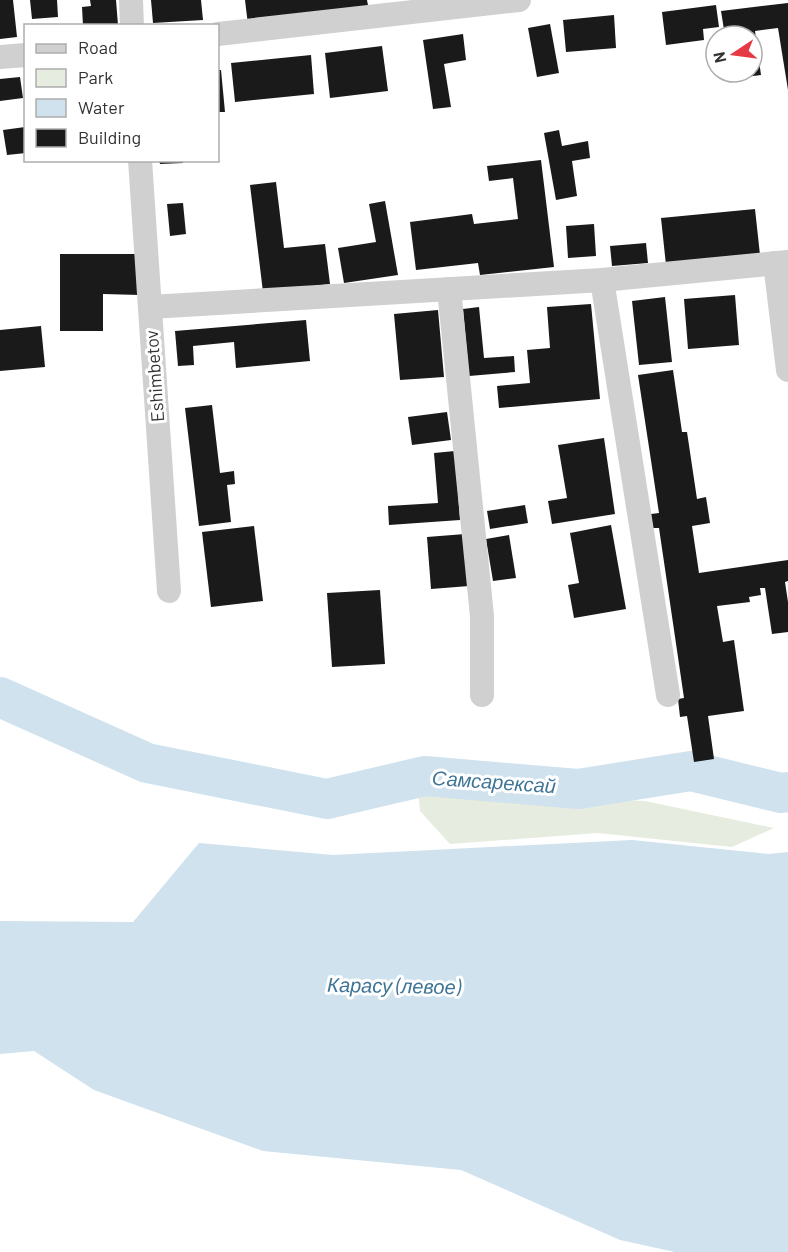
<svg xmlns="http://www.w3.org/2000/svg" width="788" height="1252" viewBox="0 0 788 1252" font-family="Barlow,sans-serif">
<style>
.green{fill:#e6ecdf}
.water{fill:#cfe2ee}
.lines{fill:none;stroke-linecap:round;stroke-linejoin:round}
.river{stroke:#cfe2ee;stroke-width:40}
.building{fill:#1a1a1a}
.minor{stroke:#d0d0d0;stroke-width:24}
.labels{text-anchor:middle;stroke-width:6;stroke-linejoin:round;paint-order:stroke}
.street-label{font-size:18px;fill:#333;stroke:#fff}
.water-label{font-size:20px;font-style:italic;fill:#3f7597;stroke:#fff}
</style>
<rect width="100%" height="100%" fill="#fff"/>
<polygon class="green" points="418,791 645,801 774,828 732,847 598,833 450,844 420,811"/>
<polygon class="water" points="632,840 769,854 788,852 788,1252 675,1252 620,1240 461,1170 263,1151 94,1090 34,1051 0,1054 0,921 133,922 199,843 333,855"/>
<g class="lines">
<polyline class="river" points="0,697 147,763 327,799 425,776 578,789 691,771 781,793 788,792"/>
</g>
<g class="building">
<polygon points="0,0 13,0 17,37 0,39"/>
<polygon points="30,0 57,0 58,17 32,19"/>
<polygon points="90,0 116,0 118,25 83,26 82,7 91,6"/>
<polygon points="151,0 201,0 203,20 153,23"/>
<polygon points="245,0 367,0 369,11 248,25"/>
<polygon points="788,3 788,90 778,28 755,31 761,75 730,79 729,72 752,72 752,36 725,36 721,11"/>
<polygon points="716,5 719,27 703,29 704,40 666,45 662,12"/>
<polygon points="614,15 616,48 566,52 563,20"/>
<polygon points="550,24 559,73 537,77 528,28"/>
<polygon points="463,34 466,60 444,64 451,107 433,109 423,40"/>
<polygon points="382,46 388,91 330,98 325,53"/>
<polygon points="311,55 314,94 235,102 231,63"/>
<polygon points="218,70 221,70 225,112 218,112"/>
<polygon points="20,77 23,98 0,101 0,79"/>
<polygon points="25,127 26,153 7,155 3,130"/>
<polygon points="559,130 562,146 588,141 590,158 572,161 577,196 556,200 544,133"/>
<polygon points="159,160 183,160 183,163 160,164"/>
<polygon points="541,160 554,267 480,275 478,263 416,270 410,222 472,214 474,224 518,219 513,178 489,181 487,166"/>
<polygon points="276,182 284,248 325,244 330,284 263,292 250,185"/>
<polygon points="385,201 398,275 344,283 338,248 376,242 369,204"/>
<polygon points="183,203 186,234 170,236 167,204"/>
<polygon points="755,209 760,255 666,265 661,218"/>
<polygon points="594,224 596,256 568,258 566,226"/>
<polygon points="646,243 648,263 612,266 610,246"/>
<polygon points="60,254 140,254 140,295 103,294 103,331 60,331"/>
<polygon points="735,295 739,345 688,349 684,299"/>
<polygon points="665,297 672,362 639,365 632,301"/>
<polygon points="591,304 600,399 499,408 497,386 530,383 527,350 550,348 547,307"/>
<polygon points="479,307 484,358 514,356 515,372 469,376 463,309"/>
<polygon points="438,310 444,377 400,380 394,314"/>
<polygon points="306,320 310,361 236,368 234,342 193,346 194,365 178,366 175,331"/>
<polygon points="41,326 45,367 0,371 0,330"/>
<polygon points="673,370 682,432 687,432 697,499 706,497 710,523 692,526 699,573 788,560 788,581 785,582 788,602 788,632 772,634 765,588 760,588 761,595 749,597 750,602 717,606 723,642 734,640 744,711 708,716 714,759 694,762 687,716 680,717 678,699 684,698 659,528 652,528 651,514 659,513 638,375"/>
<polygon points="212,405 220,473 234,471 235,484 227,485 231,522 199,526 185,408"/>
<polygon points="447,412 451,440 412,445 408,417"/>
<polygon points="604,438 615,514 552,524 548,501 567,498 558,445"/>
<polygon points="455,451 460,520 389,525 388,506 438,503 434,453"/>
<polygon points="525,505 528,523 490,529 487,511"/>
<polygon points="611,525 626,609 574,618 568,585 579,583 570,533"/>
<polygon points="254,526 263,601 211,607 202,532"/>
<polygon points="465,534 469,586 431,589 427,537"/>
<polygon points="509,535 516,578 493,581 486,539"/>
<polygon points="380,590 385,664 332,667 327,593"/>
</g>
<g class="lines">
<g class="minor">
<polyline points="131,0 132,26"/>
<polyline points="218,34 519,0"/>
<polyline points="0,57 26,55"/>
<polyline points="140,160 169,591"/>
<polyline points="775,263 788,370"/>
<polyline points="602,280 668,695"/>
<polyline points="449,289 482,616 482,695"/>
<polyline points="150,307 602,280 788,262"/>
</g>
</g>
<g class="labels">
<g class="street-label">
<text transform="translate(155 376) rotate(-94)" y="6">Eshimbetov</text>
</g>
<g class="water-label">
<text transform="translate(494 782) rotate(4)" y="7">Самсарексай</text>
<text transform="translate(394 986) rotate(1)" y="7">Карасу (левое)</text>
</g>
</g>
<rect x="24" y="24" width="195" height="138" fill="#ffffff" stroke="#adadad" stroke-width="1.5"/>
<rect x="36" y="44" width="30" height="9" fill="#d0d0d0" stroke="#adadad" stroke-width="1.5"/>
<text x="78" y="54" font-size="18" fill="#333333">Road</text>
<rect x="36" y="69" width="30" height="18" fill="#e6ecdf" stroke="#adadad" stroke-width="1.5"/>
<text x="78" y="84" font-size="18" fill="#333333">Park</text>
<rect x="36" y="99" width="30" height="18" fill="#cfe2ee" stroke="#adadad" stroke-width="1.5"/>
<text x="78" y="114" font-size="18" fill="#333333">Water</text>
<rect x="36" y="129" width="30" height="18" fill="#1a1a1a" stroke="#adadad" stroke-width="1.5"/>
<text x="78" y="144" font-size="18" fill="#333333">Building</text>
<g transform="translate(734 54) rotate(257)"><circle r="28" fill="#ffffff" stroke="#adadad" stroke-width="1.5"/>
<path d="M0-4.5L10 22L0 15L-10 22Z" fill="#e63946"/>
<text y="-9" font-size="16" font-weight="bold" text-anchor="middle" fill="#333333">N</text>
</g>
</svg>
